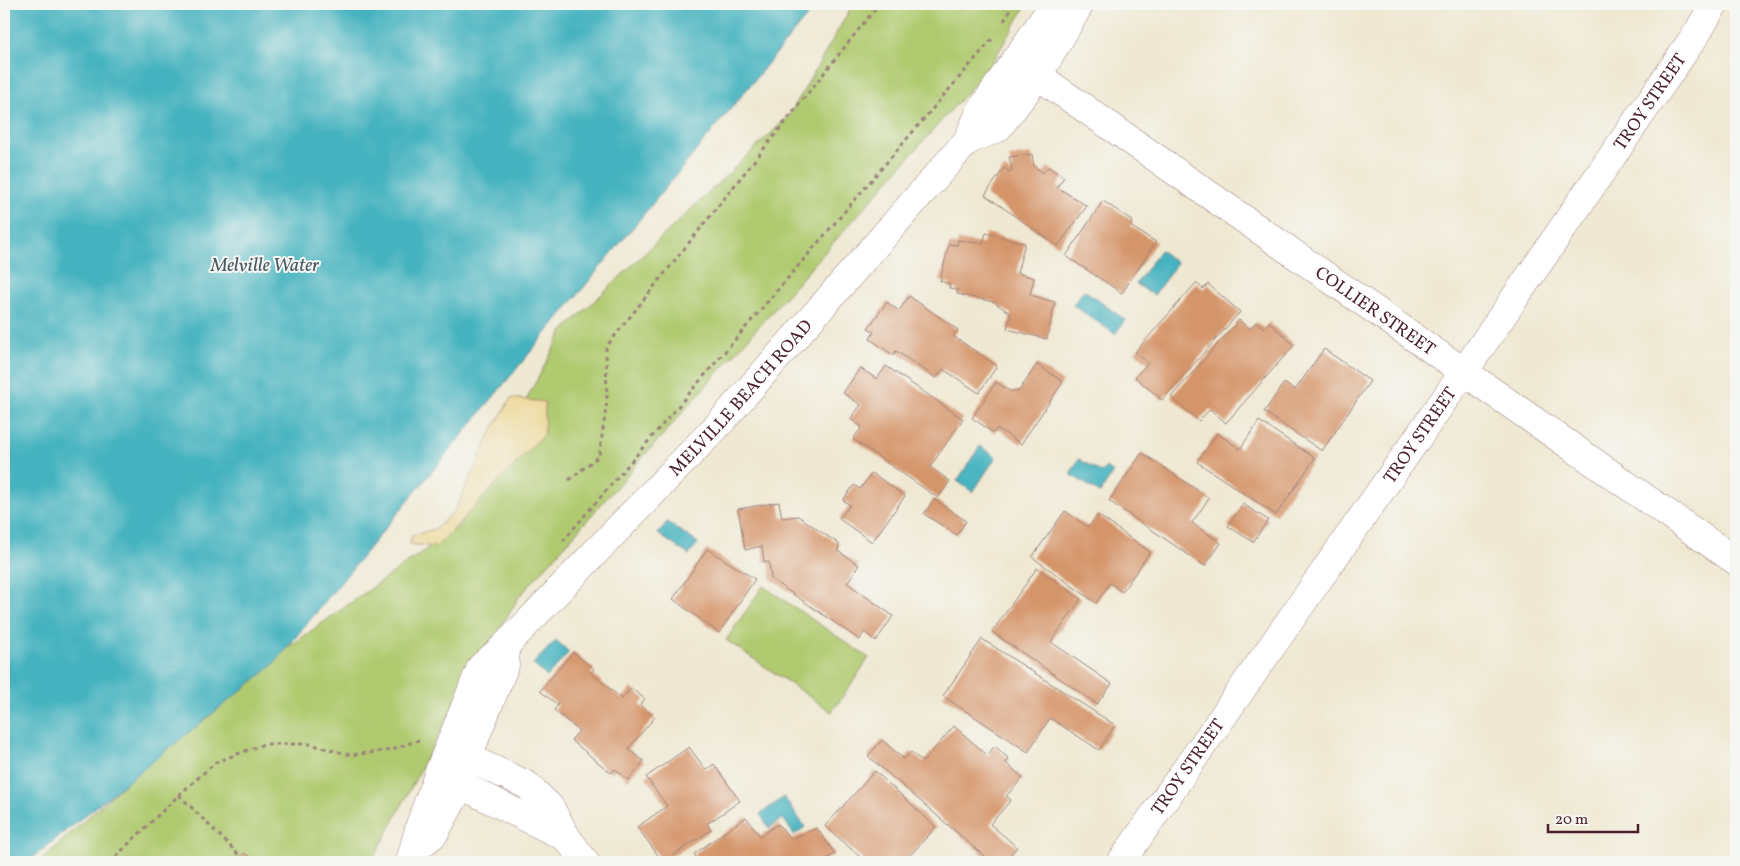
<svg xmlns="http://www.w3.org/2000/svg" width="1740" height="866" viewBox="0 0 1740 866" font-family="Vollkorn,serif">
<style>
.green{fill:#b0ca70;stroke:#7d744e}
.sand{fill:#eeda9e;stroke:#9c7c64}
.water{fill:#44b2bf;stroke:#476875}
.building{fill:#d5956b}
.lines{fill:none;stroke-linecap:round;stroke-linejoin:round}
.minor-casing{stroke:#9c847e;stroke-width:29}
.path{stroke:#9c847e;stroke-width:3;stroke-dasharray:4 4;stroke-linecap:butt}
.minor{stroke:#fff;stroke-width:28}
.labels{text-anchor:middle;stroke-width:4;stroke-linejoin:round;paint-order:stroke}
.street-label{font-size:18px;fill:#4a1f2b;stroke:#f6f6f2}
.water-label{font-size:19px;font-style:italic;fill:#485a66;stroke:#f6f6f2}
</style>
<rect width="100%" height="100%" fill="#f6f6f2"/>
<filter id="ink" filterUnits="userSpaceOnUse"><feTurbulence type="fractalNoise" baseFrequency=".02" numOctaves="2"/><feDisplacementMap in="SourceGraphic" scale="10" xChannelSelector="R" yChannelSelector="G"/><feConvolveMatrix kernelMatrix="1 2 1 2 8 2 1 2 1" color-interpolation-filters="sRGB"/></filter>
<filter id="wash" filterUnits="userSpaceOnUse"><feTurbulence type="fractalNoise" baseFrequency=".0096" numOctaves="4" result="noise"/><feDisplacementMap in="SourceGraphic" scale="20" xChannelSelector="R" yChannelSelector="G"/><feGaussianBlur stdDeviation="1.12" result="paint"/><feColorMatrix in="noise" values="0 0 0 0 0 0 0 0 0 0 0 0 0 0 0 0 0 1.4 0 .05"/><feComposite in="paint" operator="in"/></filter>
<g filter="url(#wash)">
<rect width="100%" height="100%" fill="#efe8d2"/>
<g class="green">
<polygon points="853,4 1027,4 990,66 519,597 456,702 372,862 39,862 225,692 459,526 563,331 789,116"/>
<polygon points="763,586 869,658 832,712 726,640"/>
</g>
<polygon class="sand" points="511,398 545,402 544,434 436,547 410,544 412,536 437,528 456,509 493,429"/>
<g class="water">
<polygon points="4,4 817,4 272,666 27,862 4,862"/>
<polygon points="1160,250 1177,263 1154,295 1136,284"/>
<polygon points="1084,290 1125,320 1115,334 1073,305"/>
<polygon points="980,446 996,457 973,492 957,481"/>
<polygon points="1079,459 1102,473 1106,467 1113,472 1100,493 1070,474"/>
<polygon points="667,522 698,543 689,555 658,534"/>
<polygon points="556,640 569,652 547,677 533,664"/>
<polygon points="784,797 805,827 794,835 783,818 769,828 760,814"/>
</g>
<g id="blocks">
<g class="building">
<polygon points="1032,154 1034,166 1043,173 1048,167 1064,177 1057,187 1087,206 1058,246 985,195 1004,168 1010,172 1012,169 1009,157"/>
<polygon points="1103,201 1133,221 1130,226 1156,242 1122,293 1066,256"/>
<polygon points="986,233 1025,243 1017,273 1034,278 1030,295 1055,302 1047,339 1007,329 1011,314 994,302 957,294 958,290 949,288 950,284 940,281 949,244 957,245 958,240 983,244"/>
<polygon points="1196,283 1203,289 1208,284 1240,312 1162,400 1135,377 1148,363 1135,352"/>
<polygon points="909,296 958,330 953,336 997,366 979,393 943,369 936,378 896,351 893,355 870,339 874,332 868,328 887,302 899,311"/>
<polygon points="1239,320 1250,329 1256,322 1264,328 1269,322 1294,345 1226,423 1210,409 1199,421 1171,397"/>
<polygon points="1324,349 1370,381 1322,451 1264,412 1284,383 1295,390"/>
<polygon points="1037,364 1063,382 1021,444 997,428 994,433 972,418 996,382 1010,391 1019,391"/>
<polygon points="886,366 963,419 930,467 950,481 938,498 853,439 862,427 850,419 861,405 843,393 860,368 877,379"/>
<polygon points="1259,421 1315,458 1276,515 1197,462 1217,433 1240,449"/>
<polygon points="1142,453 1209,498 1192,523 1221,543 1205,566 1109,501"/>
<polygon points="872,473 905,496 872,542 839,519 850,505 843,500 854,485 860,489"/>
<polygon points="934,499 966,521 957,535 924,514"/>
<polygon points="779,502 782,518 798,516 839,544 838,551 859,565 847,583 893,616 876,641 864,632 860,640 771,579 769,562 764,562 762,546 745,550 738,509"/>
<polygon points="1243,504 1268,520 1253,542 1228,526"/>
<polygon points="1065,511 1088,527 1098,515 1150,552 1122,592 1110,583 1096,603 1032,557"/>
<polygon points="707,549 755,579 719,633 673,599"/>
<polygon points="1037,568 1081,599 1051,642 1112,684 1097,704 992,632"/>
<polygon points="982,639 1115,725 1099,750 1050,718 1028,752 943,696"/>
<polygon points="573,652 594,669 591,673 622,699 631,688 645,699 640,705 655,717 628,749 644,761 628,780 615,769 611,773 571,740 579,731 554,710 558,705 540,691"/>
<polygon points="954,726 987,755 995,746 1009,759 1006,763 1023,778 1006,796 1011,800 990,824 1017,847 1004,862 991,862 868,756 882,740 904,759 911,752 923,762"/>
<polygon points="689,747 706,770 714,764 740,801 707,824 711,830 663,862 637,827 667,806 646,777"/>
<polygon points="875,771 936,827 904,862 866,862 825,826"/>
<polygon points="746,817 760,836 778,824 791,839 817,828 835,854 822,862 699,862 694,854"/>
<polygon points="244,853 257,862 237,862"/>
</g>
</g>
</g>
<g filter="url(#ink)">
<use href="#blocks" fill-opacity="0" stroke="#9c847e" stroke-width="1"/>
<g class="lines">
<defs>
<g id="minor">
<path id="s1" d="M1015,60L1736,561"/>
<polyline points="967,141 998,128 1038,76 1080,4"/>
<polyline points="453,751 527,785 550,807 567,838 585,862"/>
<polyline points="443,776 567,838"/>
<polyline points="418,847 434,834 456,794 477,733 505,665 505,646"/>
<path id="s2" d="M410,862L420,825L438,774L481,667L505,646L719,424L967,141L981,110L1054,4"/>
<path id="s3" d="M1121,862L1463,373L1699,30L1714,4"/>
</g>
</defs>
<use href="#minor" class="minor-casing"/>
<g class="path">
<polyline points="1004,21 1013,4"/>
<polyline points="569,480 599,456 607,402 606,347 879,4"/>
<polyline points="563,541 993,38"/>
<polyline points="179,795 241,857"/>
<polyline points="110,862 179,795 216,762 264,744 309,744 351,755 391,750 419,740"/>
</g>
<use href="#minor" class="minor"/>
</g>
</g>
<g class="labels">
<g class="street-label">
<text dy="6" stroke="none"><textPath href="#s3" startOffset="926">TROY STREET</textPath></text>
<text dy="6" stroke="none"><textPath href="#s1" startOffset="439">COLLIER STREET</textPath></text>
<text dy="6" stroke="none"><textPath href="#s2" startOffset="582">MELVILLE BEACH ROAD</textPath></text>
<text dy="6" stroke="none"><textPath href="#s3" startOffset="521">TROY STREET</textPath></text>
<text dy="6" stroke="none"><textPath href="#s3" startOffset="116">TROY STREET</textPath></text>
</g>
<g class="water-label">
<text x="265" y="271">Melville Water</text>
</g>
</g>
<rect width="1740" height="866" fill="none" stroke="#f6f6f2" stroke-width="20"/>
<path d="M1548 824v8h90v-8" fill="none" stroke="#4a1f2b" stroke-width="2.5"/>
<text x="1555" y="824" font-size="15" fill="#4a1f2b" stroke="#f6f6f2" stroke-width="4" paint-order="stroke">20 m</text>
</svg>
